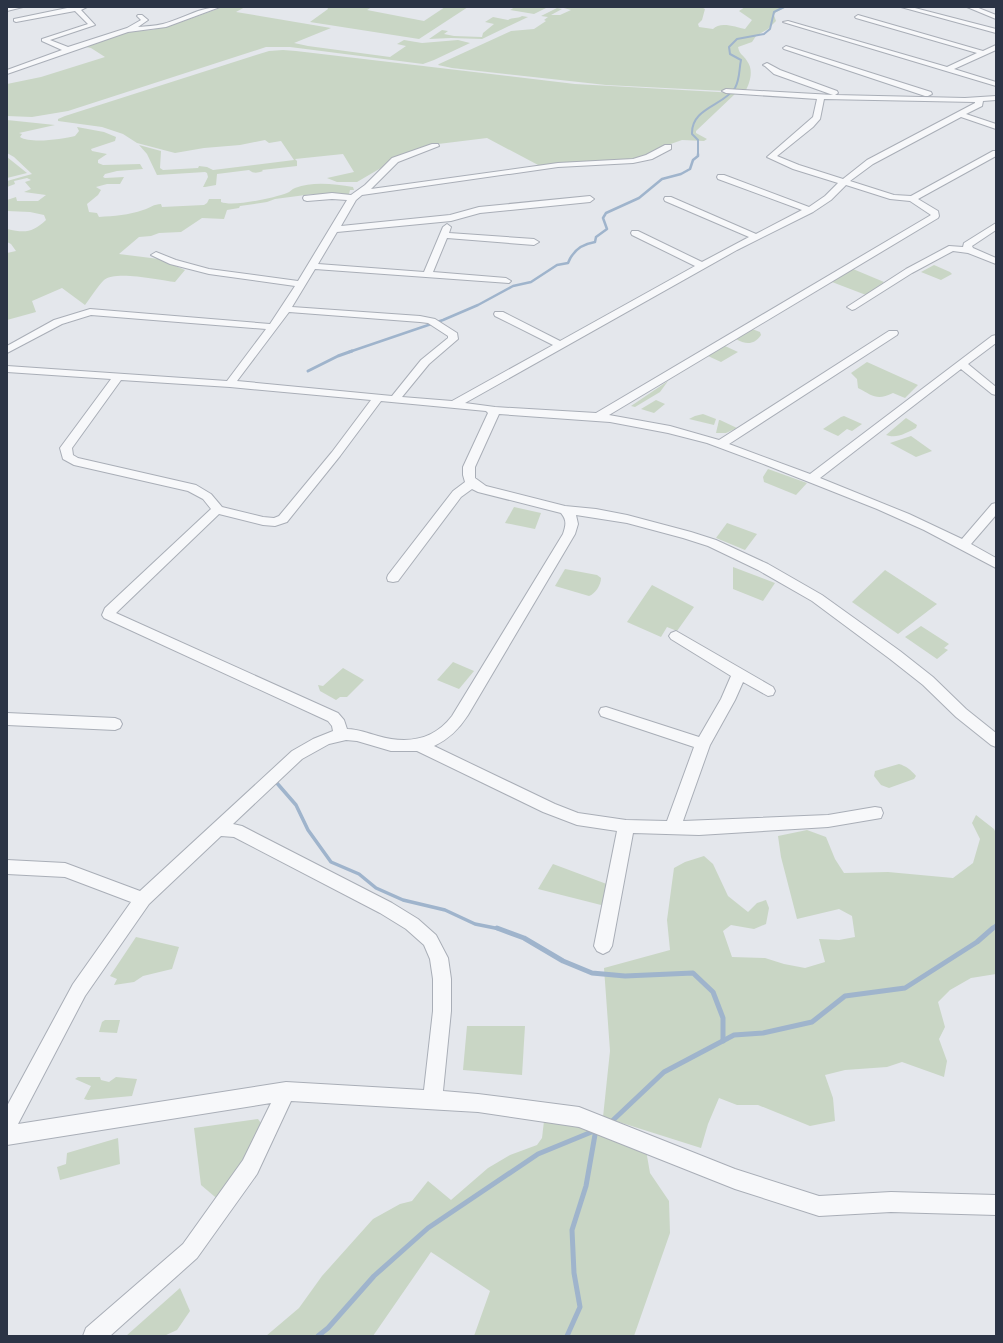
<svg xmlns="http://www.w3.org/2000/svg" width="1003" height="1343" viewBox="0 0 1003 1343" font-family="Rubik,sans-serif">
<style>
.green{fill:#c9d6c5}
.lines{fill:none;stroke-linecap:round;stroke-linejoin:round}
.stream-far4{stroke:#9fb4cc;stroke-width:2}
.stream-far3{stroke:#9fb4cc;stroke-width:2.5}
.stream-far2{stroke:#9fb4cc;stroke-width:3}
.stream-far1{stroke:#9fb4cc;stroke-width:3.5}
.stream{stroke:#9fb4cc;stroke-width:5}
.street-casing{stroke:#a9aeb7;stroke-width:2}
.street{fill:#f7f8fa;fill-rule:evenodd}
</style>
<rect width="100%" height="100%" fill="#e4e7ec"/>
<g class="green">
<polygon points="223,7 245,7 236,12 331,28 294,43 308,46 390,57 406,46 397,44 404,40 422,43 458,40 470,43 434,60 423,64 290,47 266,47 68,111 32,117 7,116 8,100 7,100 7,84 41,77 105,57 91,48 81,46 134,31 152,30 178,23"/>
<polygon points="327,7 372,7 367,10 424,21 445,7 468,7 419,39 310,22 328,9"/>
<polygon points="515,7 548,7 534,14 510,10"/>
<path d="M560,7H701L705,9L702,20L698,24L699,27L713,29C720,21 736,27 745,29L752,20L739,11L745,7H787L776,12L774,15L776,21L768,29L756,36L752,42L738,47C740,56 743,54 747,61C754,70 750,83 745,92L606,85L452,68L438,65L439,64L511,31L534,29L546,21L544,20L548,17L541,16L557,8L562,9L551,15H560L571,10Z"/>
<path d="M522,16L528,17L482,39L451,38L429,39L442,30L448,31L444,34L454,36L482,37L483,33L494,24L485,22L493,17L508,20C513,17 517,19 522,16Z"/>
<path d="M283,50L296,51L575,84L736,93L696,131V133L707,139L704,141L682,140L665,146L641,158L540,166L487,138L430,145L386,165L357,182H337L327,178L354,172L343,154L295,159L297,161V166L262,170L263,171C257,173 254,174 249,170L217,174L216,185L205,187H203L208,177L207,173L205,172L157,175L147,154L139,145L161,151L160,168L163,170L198,168L199,166L207,167L213,170L294,160L281,141L269,143L265,140L240,145L204,148L175,153L137,143L123,134L102,127L58,121V119L65,116L256,55L269,51Z"/>
<path d="M7,120L55,125L19,133L22,134L20,137C31,144 63,139 75,136L79,131L77,127L104,132L116,137L115,141L91,149L92,151L107,154L98,160V163L103,165L140,164L143,169L117,171L105,174L103,177L105,178L124,177L120,184H107L96,187L101,190L98,195L87,204L89,212L97,213L99,217C114,216 129,215 143,210C150,208 154,204 161,204L162,207L204,205L207,203L209,199H221V202C233,207 274,198 287,193C290,192 292,189 295,188C313,181 334,184 353,187L354,190H350L349,194H313L275,199L267,202L240,206L239,208L227,210L224,219L202,218L181,232L159,233L151,236L139,237L119,254L159,259L185,270L175,282C160,280 115,270 104,280C97,287 91,297 85,305L62,288L32,301L36,312L7,320V253L16,251L11,244L7,242V229C25,233 32,233 46,220L44,215L30,212L7,211V200L16,197L17,201H38L46,195L24,192L31,189L25,182L31,180L27,178L14,181L15,184L7,187V181L32,174L14,157L7,153Z"/>
<polygon points="7,157 27,173 7,178"/>
<polygon points="934,265 950,272 952,274 941,280 921,272"/>
<polygon points="853,269 884,282 866,295 832,282"/>
<path d="M752,329L760,332L761,335C754,345 746,345 736,339Z"/>
<polygon points="725,346 738,352 721,362 708,356"/>
<path d="M867,362L918,385L905,398L893,393C877,401 873,396 858,388L857,379L851,373Z"/>
<polygon points="668,381 660,392 635,407 631,406"/>
<polygon points="656,400 665,404 654,413 641,409"/>
<polygon points="703,414 716,419 714,425 689,419 695,416"/>
<polygon points="844,416 862,424 852,431 847,429 838,436 823,429 841,417"/>
<path d="M906,418L917,425L916,428C906,433 897,439 886,435Z"/>
<polygon points="719,420 720,420 737,428 726,433 716,433"/>
<polygon points="911,436 932,451 916,457 890,443"/>
<polygon points="768,469 807,483 796,495 764,482 763,477"/>
<polygon points="514,507 541,513 535,529 505,523"/>
<polygon points="727,523 757,534 745,550 716,538"/>
<polygon points="733,567 775,583 763,601 733,589"/>
<path d="M565,569L597,575L601,578C601,585 595,594 589,596L555,586Z"/>
<polygon points="885,570 937,604 898,634 852,602"/>
<polygon points="652,585 694,607 677,631 667,627 661,637 627,622"/>
<polygon points="921,626 949,644 944,648 948,650 937,659 905,637"/>
<polygon points="453,662 474,671 459,689 437,680"/>
<polygon points="343,668 364,680 347,697 340,697 336,700 320,691 318,685 323,686"/>
<path d="M899,764C906,766 911,770 916,776L914,779L889,788L881,785L874,776L875,771Z"/>
<polygon points="976,815 994,829 996,833 996,974 971,978 950,990 938,1002 945,1027 939,1039 947,1061 944,1077 902,1062 887,1067 845,1070 825,1075 833,1098 835,1121 810,1126 758,1105 737,1105 719,1098 708,1124 701,1148 603,1117 610,1051 604,968 670,950 667,920 674,868 685,862 704,856 713,864 728,896 748,912 757,903 766,900 769,908 766,924 754,929 731,925 723,931 732,957 765,958 784,964 805,968 825,962 819,939 839,940 855,937 852,916 839,909 797,919 781,857 778,836 807,830 826,837 835,859 844,873 888,872 953,878 973,863 980,839 972,823"/>
<polygon points="553,864 612,886 605,906 538,889"/>
<polygon points="136,937 179,947 172,969 143,976 134,982 114,985 117,979 110,976"/>
<polygon points="105,1020 120,1020 117,1033 99,1032 102,1022"/>
<polygon points="467,1026 525,1026 522,1075 463,1070"/>
<polygon points="78,1077 100,1077 101,1080 109,1082 116,1077 137,1079 132,1096 88,1100 84,1099 91,1086 75,1079"/>
<polygon points="258,1119 263,1126 221,1202 201,1185 194,1128"/>
<polygon points="572,1120 646,1150 650,1173 669,1201 670,1233 634,1336 474,1336 490,1291 431,1252 373,1336 266,1336 299,1308 322,1276 373,1219 400,1204 412,1201 428,1181 451,1200 488,1168 510,1155 537,1145 542,1138 544,1121"/>
<polygon points="118,1138 120,1164 60,1180 57,1167 66,1164 67,1153"/>
<polygon points="180,1288 190,1311 177,1330 164,1336 126,1336"/>
</g>
<g class="lines">
<path class="stream-far4" d="M698,155V140L692,134C691,108 723,106 735,88C740,79 739,69 741,60L730,54L729,47L737,39L764,34L770,29L774,12L784,7"/>
<path class="stream-far3" d="M349,352L443,320L478,305L513,286L531,282L557,265L568,263C573,250 582,244 595,242L596,237L607,229L603,218L606,213L639,198L662,179L681,174L690,169L693,160L698,156V154"/>
<polyline class="stream-far2" points="308,371 338,356 352,351"/>
<g class="stream-far1">
<polyline points="276,782 296,805 308,830 331,862 359,874 376,888 403,900 445,910 475,924 500,929"/>
<polyline points="992,929 996,925"/>
</g>
<g class="stream">
<polyline points="497,928 524,938 563,961 592,973 625,976 693,973 713,992 723,1018 723,1041"/>
<polyline points="610,1123 664,1072 734,1035 763,1033 812,1022 845,996 905,988 977,942 993,928"/>
<polyline points="318,1336 328,1328 374,1276 428,1228 538,1154 594,1131"/>
<polyline points="567,1336 580,1307 574,1273 572,1230 586,1186 596,1129"/>
</g>
<defs>
<g id="street">
<polygon points="7,7 23,7 7,11"/>
<path d="M72,7H87L81,10L95,25L50,40L68,47L127,28L141,20L137,16L138,15H142L148,20L138,27C146,26 155,26 163,24C182,19 200,7 220,7L166,27L128,32L7,74V70L62,50L42,41V39L88,24L75,11L16,22L14,21V19Z"/>
<polygon points="901,7 911,7 996,29 996,33"/>
<polygon points="967,7 976,7 996,15 996,19"/>
<polygon points="858,15 983,51 996,45 996,50 954,69 996,82 996,86 783,22 788,21 947,67 977,53 856,18 855,17"/>
<polygon points="786,46 931,92 932,94 928,96 925,96 784,49 783,48"/>
<path d="M767,63L780,70L837,91L838,93L835,95L965,98L996,96V100L983,101L982,106L966,114L996,124V129L961,117L873,164L850,181L894,195L911,196L993,151H996V156L918,199L938,211L939,216L938,218L609,415L670,426L719,440L889,331H897L898,333L897,335L729,444L810,474L992,336L996,335V343L968,364L996,387V395L992,394L961,369L820,478L909,514L962,539L992,504L996,503V515L971,544L996,558V568L924,530L877,509L766,465L707,443L668,433L610,422L499,414L475,467V478L486,486L565,506L596,509L627,515L691,532L716,540L768,564L822,595L900,651L933,677L966,709L996,733V747L991,745L956,717L923,685L890,659L812,601L758,570L708,546L683,538L627,523L576,515L578,524L575,534L468,715C459,729 449,739 434,746L555,804L578,813L626,820L667,821L694,747L601,716L599,712L601,708L606,707L699,737L721,699L731,676L671,639L669,636L671,633L676,631L773,687L775,691L773,695L768,696L743,682L735,700L710,745L683,821L828,815L875,807L881,808L883,813L881,818L828,827L699,835L633,833L612,946L609,951L603,954L597,951L594,946L617,831L577,825L543,812L417,751H391L357,741L346,740L329,744L302,759L233,824L242,826L392,903L418,919L436,935L448,958L451,979V1011L443,1091L478,1094L579,1107L735,1169L819,1196L891,1192L996,1195V1215L891,1212L819,1216L735,1189L579,1127L478,1112L291,1101L257,1174L197,1258L110,1336H83L86,1328L183,1244L243,1160L271,1103L7,1145V1106L73,984L131,902L65,877L7,874V860L65,863L140,891L292,751L313,739L333,731L332,726L328,721L104,618L102,615L105,608L211,509L203,499L188,491L74,465L63,459L60,448L111,379L7,372V366L227,381L266,329L91,315L62,324L7,353V346L54,320L90,309L270,324L295,286L209,274L170,264L151,255L156,252L176,260L209,269L298,281L347,200L332,199L307,201L304,200L303,198L304,196L332,193L351,195L365,185L392,158L432,144H438L439,146L398,162L371,189L558,163L633,159L646,155L665,145H671V149L652,159L633,163L558,167L362,195L356,200L341,226L450,215L479,207L590,196L594,199L590,202L480,213L451,221L337,232L318,264L424,272L443,227L447,224L451,227L449,233L534,239L539,242L534,245L447,238L433,272L506,278L511,281L509,283L315,269L292,307L420,316L435,319L457,333L458,339L429,364L402,397L452,401L553,345L495,316L494,314L495,312H503L560,341L695,266L632,235L631,233L632,231H638L702,262L749,237L665,201L664,199L665,197H671L756,234L802,210L718,179L717,177L718,175H724L809,207L825,196L838,183L793,169L767,157L813,117L817,99L726,93L722,91L726,89L833,95L774,74L765,66L763,65ZM824,99L975,102V103L867,160L843,179L799,165L777,156L813,127L820,119ZM846,185L890,199L910,201L931,215L596,413L495,407L465,403L737,250L813,212L831,200ZM289,312L420,322L428,323L448,336V338L421,360L392,396L237,381ZM121,380L230,387L371,400L332,452L279,516L274,518L263,517L222,507L211,494L196,485L78,458L73,455L72,448ZM381,401L486,411L488,413L463,467V475L465,482L453,491L388,575L387,578L388,581L393,582L398,581L461,497L472,489L478,492L561,513C567,520 566,525 563,534L452,716C433,741 406,744 378,736C367,733 358,729 347,729L344,720L338,713L116,613L219,514L263,525L275,526L287,522L340,456ZM221,836L234,837L380,913L406,929L424,945L430,959L433,979V1011L424,1090L286,1082L18,1124L85,996L149,904Z"/>
<polygon points="996,223 996,230 972,246 973,248 996,258 996,264 968,253 953,251 912,273 855,309 852,310 847,307 906,269 949,246 963,247 964,243"/>
<polygon points="7,713 115,718 120,720 122,724 120,728 115,730 7,725"/>
</g>
</defs>
<use href="#street" class="street-casing"/>
<use href="#street" class="street"/>
</g>
<rect width="1003" height="1343" fill="none" stroke="#2b3445" stroke-width="16"/>
</svg>
